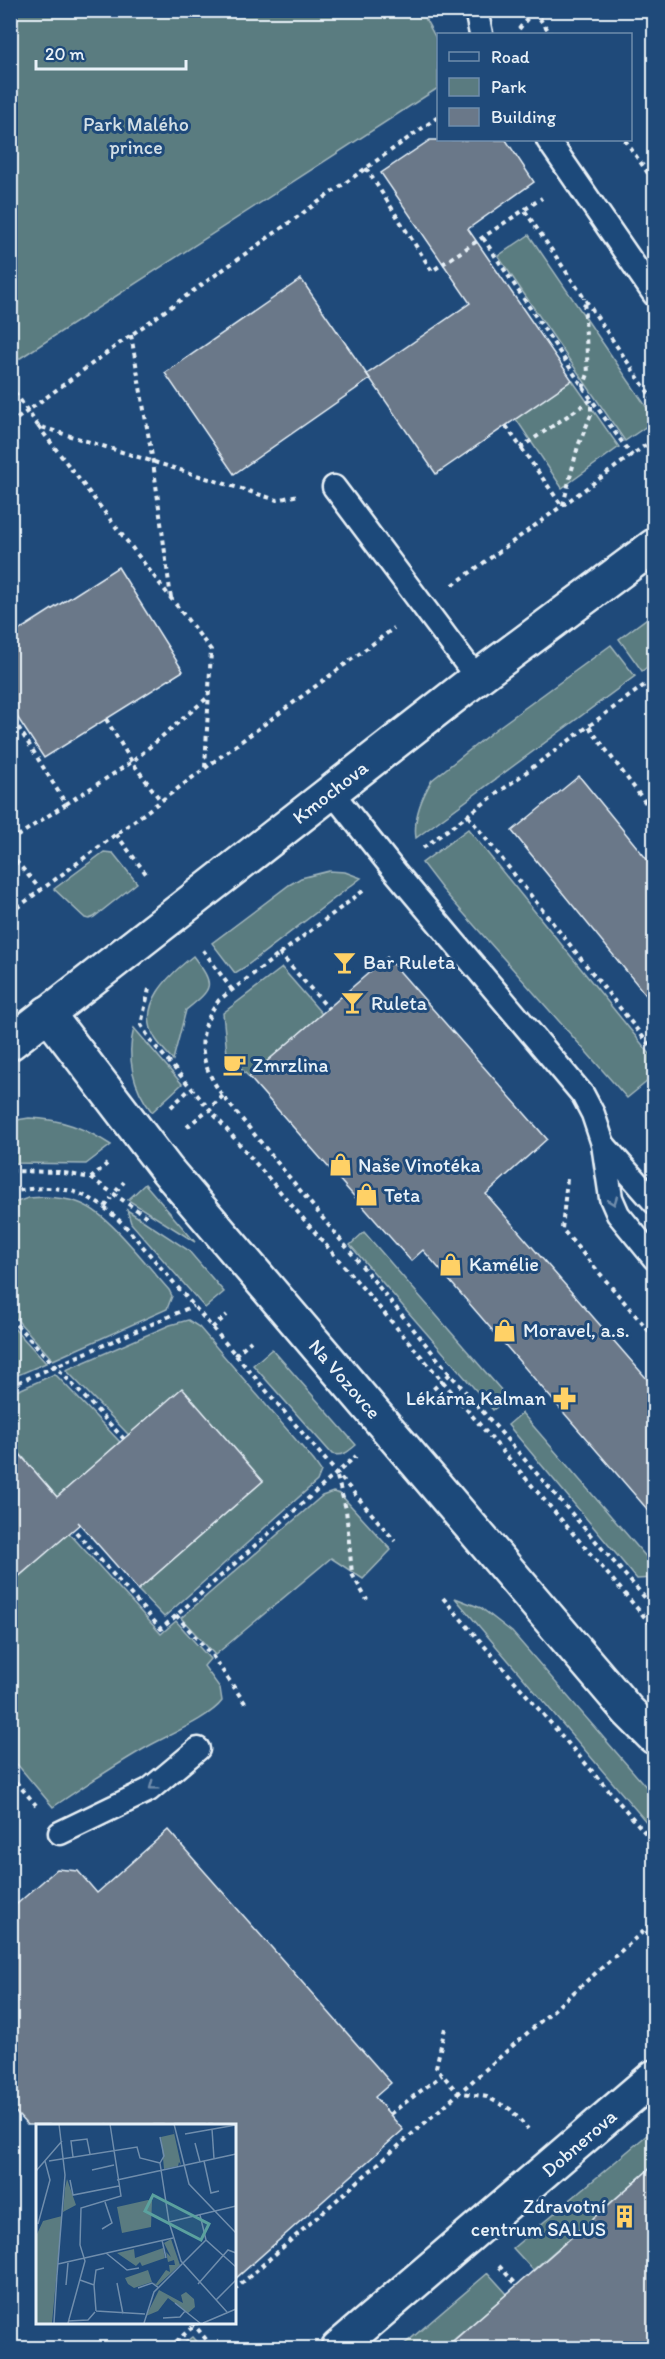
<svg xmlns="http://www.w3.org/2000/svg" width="665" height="2359" viewBox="0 0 665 2359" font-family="Itim,sans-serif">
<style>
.green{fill:#5a7b80;stroke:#a1b6bc;stroke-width:1.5}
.building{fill:#6a7889;stroke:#e8f1f8;stroke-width:1.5}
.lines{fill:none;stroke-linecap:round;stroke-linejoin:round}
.service-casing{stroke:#e8f1f8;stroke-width:27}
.minor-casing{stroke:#e8f1f8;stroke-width:38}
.tertiary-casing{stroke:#e8f1f8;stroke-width:38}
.path{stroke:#e8f1f8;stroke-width:4;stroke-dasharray:4.5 4.5;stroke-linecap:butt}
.service{stroke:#1f4a7a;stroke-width:22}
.minor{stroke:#1f4a7a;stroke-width:33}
.tertiary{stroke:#1f4a7a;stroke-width:33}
.oneway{stroke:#6f8dac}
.labels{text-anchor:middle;stroke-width:6;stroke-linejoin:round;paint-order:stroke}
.park-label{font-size:20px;fill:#d3dfe6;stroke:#1f4a7a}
.street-label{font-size:20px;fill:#e8f1f8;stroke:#1f4a7a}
.poi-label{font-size:20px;fill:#e8f1f8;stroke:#1f4a7a;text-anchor:start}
.inset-road{fill:none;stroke:#6f8dac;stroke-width:1.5}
.view{fill:#5ba19e;fill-opacity:0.15;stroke:#5ba19e;stroke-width:3}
.inset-edge{fill:none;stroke:#e8f1f8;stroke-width:3}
</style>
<rect width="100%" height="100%" fill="#1f4a7a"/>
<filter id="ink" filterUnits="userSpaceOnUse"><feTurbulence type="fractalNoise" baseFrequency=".0167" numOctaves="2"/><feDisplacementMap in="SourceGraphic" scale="12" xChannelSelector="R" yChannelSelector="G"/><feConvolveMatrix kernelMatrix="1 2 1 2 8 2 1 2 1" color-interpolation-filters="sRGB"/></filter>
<g filter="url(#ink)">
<g class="green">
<polygon points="10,11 421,11 438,42 438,88 11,364"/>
<polygon points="529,235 654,418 654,421 625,441 498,256"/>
<polygon points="572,380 619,447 562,488 516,419"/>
<polygon points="654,613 654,662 642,671 619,639"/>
<path d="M611,645L635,676L416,838C413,818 422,797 432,780L496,729Z"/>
<polygon points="468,829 654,1059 654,1076 627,1098 442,889 422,863"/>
<polygon points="104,852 113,853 137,883 94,917 89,919 85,918 54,889"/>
<polygon points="329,871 345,872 361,878 245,967 235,973 212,943 289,885 301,878"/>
<path d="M193,956C216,986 213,988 186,1010L173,1060C167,1053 160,1046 155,1038C136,1005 169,975 193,956Z"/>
<polygon points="282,968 322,1014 249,1077 227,1054 223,1013"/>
<path d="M134,1028L182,1084L152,1112C133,1088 126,1058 134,1028Z"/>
<path d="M29,1118C61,1119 85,1128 111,1145L86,1164L11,1163V1121Z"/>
<polygon points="145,1184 195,1242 128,1200"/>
<path d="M45,1197C58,1198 71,1199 82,1204C110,1215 148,1267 169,1290L172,1296L167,1309L53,1360L10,1312L11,1204L28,1198Z"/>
<polygon points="127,1210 188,1250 224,1292 205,1308 131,1223"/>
<polygon points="364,1232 508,1398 493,1410 350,1245"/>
<polygon points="188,1320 199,1327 314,1461 321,1471 317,1481 164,1617 138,1590 263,1481 129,1435 66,1370 170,1325"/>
<polygon points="11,1325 46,1363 11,1378 10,1378"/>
<path d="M272,1349L356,1445C348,1452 342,1457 332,1454L253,1365Z"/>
<polygon points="55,1374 120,1442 57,1497 11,1443 10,1394"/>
<polygon points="522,1413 654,1566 654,1578 637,1579 508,1425"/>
<polygon points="333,1492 340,1494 391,1550 363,1579 331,1558 215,1655 181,1618 322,1496"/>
<path d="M69,1533L161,1634L176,1621L210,1659L204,1666L220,1688L222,1701C211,1717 166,1736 147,1747C115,1765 84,1786 53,1807L11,1757L10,1584Z"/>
<polygon points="455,1598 481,1608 512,1632 654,1796 654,1831"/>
<polygon points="654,2129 654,2165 533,2270 513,2248"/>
<polygon points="488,2273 507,2294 444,2348 400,2348"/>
<polygon points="192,2337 202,2348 178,2348"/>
</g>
<g class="building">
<polygon points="430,140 506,140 534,182 468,229 572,380 436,474 367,374 470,303 381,173"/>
<polygon points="301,279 370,379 234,474 165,373"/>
<polygon points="118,567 183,671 44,758 10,706 10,636"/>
<polygon points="579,776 654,868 654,1005 512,831"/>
<polygon points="387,957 547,1139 486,1194 654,1387 654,1517 423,1250 411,1261 249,1077"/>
<polygon points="182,1388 263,1481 138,1590 78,1522 80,1524 10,1584 10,1443 57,1497"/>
<polygon points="168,1830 391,2083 375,2097 403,2130 234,2280 234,2125 27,2125 10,2106 10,1910 57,1869 78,1871 97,1893"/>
<polygon points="654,2165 654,2335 639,2349 444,2349"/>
</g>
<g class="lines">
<defs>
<g id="service">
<polyline points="476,10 481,34"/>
<polyline points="548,140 654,294"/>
<polyline points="334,487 477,678"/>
<polyline points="331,791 393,869 583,1095 593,1114 603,1144 611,1198 618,1214 654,1258"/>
<polyline points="603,1144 654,1202"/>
<polyline points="60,1833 149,1790 198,1749"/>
</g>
<g id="minor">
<polyline points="47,1013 167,1170 628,1711 654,1737"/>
<polyline points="338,2348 654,2077"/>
</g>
<polyline id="tertiary" points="10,1043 477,678 654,546"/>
</defs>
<use href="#service" class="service-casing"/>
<use href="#minor" class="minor-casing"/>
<use href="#tertiary" class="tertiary-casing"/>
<g class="path">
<polyline points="534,11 551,34"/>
<polyline points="519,29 534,10"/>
<polyline points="625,140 654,182"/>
<polyline points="366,168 432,271 542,198"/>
<polyline points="525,211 654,401"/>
<polyline points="483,238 591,399 632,456"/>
<polyline points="131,335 153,462 171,598"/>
<polyline points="10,385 38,426 277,500 298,495"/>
<polyline points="583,388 588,374 584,298"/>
<polyline points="10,424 131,335 438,117"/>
<polyline points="38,426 211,650 205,768"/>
<polyline points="506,426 562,506"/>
<polyline points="520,448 591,400"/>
<polyline points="563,505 578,446 591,415 591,400"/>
<polyline points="453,585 654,439"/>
<polyline points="106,719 132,762 161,801"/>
<polyline points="589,727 654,814"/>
<polyline points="66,804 132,762 207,698"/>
<polyline points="468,816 654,1051"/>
<polyline points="116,834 147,875"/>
<polyline points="10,841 66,804 12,717"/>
<polyline points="423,848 654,678"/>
<polyline points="10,854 40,889"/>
<path d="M363,891L219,1000C194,1035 199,1063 223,1096L450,1374L654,1608"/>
<polyline points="10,913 394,628"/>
<polyline points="203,950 232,990"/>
<polyline points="279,953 328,1008"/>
<polyline points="149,989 141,1025 151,1041 654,1628"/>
<polyline points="213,1105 223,1096"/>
<polyline points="171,1107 190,1089"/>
<polyline points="187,1127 205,1112"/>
<polyline points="10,1171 59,1172 91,1178 107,1164"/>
<polyline points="91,1178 147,1217"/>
<polyline points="567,1179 562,1229 654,1337"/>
<polyline points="116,1191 124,1182"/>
<path d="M10,1192C64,1182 89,1190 127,1228L395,1541"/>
<polyline points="105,1207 111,1198"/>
<polyline points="10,1318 124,1439"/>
<polyline points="212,1328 227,1315"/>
<polyline points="235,1355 251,1341"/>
<polyline points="10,1386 193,1306"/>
<polyline points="420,1401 450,1374"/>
<polyline points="337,1477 346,1509 352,1574 367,1600"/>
<polyline points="76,1532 161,1629 356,1456"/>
<polyline points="443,1598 654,1843"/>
<polyline points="176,1615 213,1657 247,1706"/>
<polyline points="10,1775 36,1805"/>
<polyline points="646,1931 654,1941"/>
<polyline points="445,2028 436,2067 457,2092 487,2097 510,2109 528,2129"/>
<polyline points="390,2114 442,2075"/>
<polyline points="499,2266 517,2285"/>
<polyline points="234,2290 654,1922"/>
<polyline points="192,2322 213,2348"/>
<polyline points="169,2348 198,2322"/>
</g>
<use href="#service" class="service"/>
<use href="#minor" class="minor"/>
<use href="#tertiary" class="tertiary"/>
</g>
<defs><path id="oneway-chevron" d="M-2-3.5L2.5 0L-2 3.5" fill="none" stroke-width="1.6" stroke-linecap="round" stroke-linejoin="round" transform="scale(1.5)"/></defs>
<g class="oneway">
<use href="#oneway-chevron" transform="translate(613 1201) rotate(70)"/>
<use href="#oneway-chevron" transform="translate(153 1786) rotate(143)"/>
</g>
</g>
<defs>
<symbol id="bar-bare" viewBox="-9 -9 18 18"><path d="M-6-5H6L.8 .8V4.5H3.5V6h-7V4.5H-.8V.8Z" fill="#ffd166" stroke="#1f4a7a" stroke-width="2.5" paint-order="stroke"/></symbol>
<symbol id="cafe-bare" viewBox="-9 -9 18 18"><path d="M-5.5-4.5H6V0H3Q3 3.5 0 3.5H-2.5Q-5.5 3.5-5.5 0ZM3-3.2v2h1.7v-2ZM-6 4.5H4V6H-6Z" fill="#ffd166" stroke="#1f4a7a" stroke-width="2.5" paint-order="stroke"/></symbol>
<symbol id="shop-bare" viewBox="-9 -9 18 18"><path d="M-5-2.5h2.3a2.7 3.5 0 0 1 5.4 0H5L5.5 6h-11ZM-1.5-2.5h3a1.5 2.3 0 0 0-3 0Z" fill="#ffd166" stroke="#1f4a7a" stroke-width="2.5" paint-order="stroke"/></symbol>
<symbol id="pharmacy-bare" viewBox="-9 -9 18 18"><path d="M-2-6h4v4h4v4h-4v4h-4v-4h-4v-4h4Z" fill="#ffd166" stroke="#1f4a7a" stroke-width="2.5" paint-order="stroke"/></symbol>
<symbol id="building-bare" viewBox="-9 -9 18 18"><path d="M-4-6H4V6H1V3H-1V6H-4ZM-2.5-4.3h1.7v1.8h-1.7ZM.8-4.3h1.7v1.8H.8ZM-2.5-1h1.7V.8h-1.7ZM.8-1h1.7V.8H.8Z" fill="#ffd166" stroke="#1f4a7a" stroke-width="2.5" paint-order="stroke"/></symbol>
</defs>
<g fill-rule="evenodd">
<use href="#bar-bare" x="328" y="946" width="33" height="33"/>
<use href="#bar-bare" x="336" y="986" width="33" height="33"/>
<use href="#cafe-bare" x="218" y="1048" width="33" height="33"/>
<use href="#shop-bare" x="324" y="1148" width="33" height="33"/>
<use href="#shop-bare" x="350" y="1178" width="33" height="33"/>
<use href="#shop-bare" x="434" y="1248" width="33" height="33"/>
<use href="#shop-bare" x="488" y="1314" width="33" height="33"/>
<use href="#pharmacy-bare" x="548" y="1382" width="33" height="33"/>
<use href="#building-bare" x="608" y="2200" width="33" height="33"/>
</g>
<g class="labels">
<g class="park-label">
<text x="136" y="131">Park Malého<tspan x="136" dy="23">prince</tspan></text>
</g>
<g class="street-label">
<text transform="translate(330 792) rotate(-38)" y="7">Kmochova</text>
<text transform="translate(345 1379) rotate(49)" y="7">Na Vozovce</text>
<text transform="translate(579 2143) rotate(-41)" y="7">Dobnerova</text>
</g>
<g class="poi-label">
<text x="363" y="969">Bar Ruleta</text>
<text x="371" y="1010">Ruleta</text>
<text x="252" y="1072">Zmrzlina</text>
<text x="358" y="1172">Naše Vinotéka</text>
<text x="384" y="1202">Teta</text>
<text x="469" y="1271">Kamélie</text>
<text x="523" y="1337">Moravel, a.s.</text>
<text x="546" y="1405" text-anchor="end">Lékárna Kalman</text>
<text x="606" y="2213" text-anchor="end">Zdravotní<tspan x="606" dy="23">centrum SALUS</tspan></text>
</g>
</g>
<g transform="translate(36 2124)">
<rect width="200" height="200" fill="#1f4a7a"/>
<path d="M137,4L145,41L143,38L142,42L128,45L125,13L138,10ZM31,55L40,81L27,88L29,64ZM112,76L116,77L115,103L86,109L81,83ZM26,92L16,199H0L1,110L7,97ZM135,115L144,141L121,162L117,158L120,160L130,146L134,148L133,141H139L138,136L132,138L130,128L135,133L128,119ZM127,124L129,134L106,142L104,138L100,142L81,129L98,125L99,134ZM112,146L116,158L98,164L92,160L89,154ZM123,166L147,179L145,171L150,168L158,175L159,183L152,189L132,174L122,187L110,192Z" fill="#5a7b80"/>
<path class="inset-road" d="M138,0L153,60L200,109M176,5L178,35M149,10L200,1M159,19L164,38M37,33L35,17L51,15L54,30M13,37L101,23L104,34L124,39M168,37L175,69L183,67M124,39L133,98L145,137L191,188M124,39L128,32L124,13M56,46L78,41M0,47L26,17M34,56L37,71L83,62M81,56L200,30M164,91L170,116L200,143M133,98L200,82M2,100L14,56L9,37M66,105L76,99L69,78M126,116L130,134M70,129L91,146L103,144M22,140L137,114M21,151L29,51L23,0M44,156L58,161L60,146L68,144M81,159L87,190M162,160L192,126L200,129M30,161L32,139M58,161L60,187M102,164L116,159L123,164M180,176L200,156M139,179L164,199M60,187L109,190M127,194L144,193L149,187M32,197L52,196L59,188M18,199L21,150M32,199L49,137L44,121L45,84L85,72L74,0M108,199L118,168L170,116M167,199L200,185"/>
<path class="view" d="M117,71L173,100L165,116L109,87Z"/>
<rect width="200" height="200" class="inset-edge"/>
</g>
<rect width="665" height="2359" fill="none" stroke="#1f4a7a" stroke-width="36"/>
<rect x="18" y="18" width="629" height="2323" fill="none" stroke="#e8f1f8" stroke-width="2" filter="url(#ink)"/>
<rect x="437" y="33" width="195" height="108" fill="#1f4a7a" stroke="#6f8dac" stroke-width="1.5"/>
<rect x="449" y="52" width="30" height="9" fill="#1f4a7a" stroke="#6f8dac" stroke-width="1.5"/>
<text x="491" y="63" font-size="18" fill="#e8f1f8">Road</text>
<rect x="449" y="78" width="30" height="18" fill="#5a7b80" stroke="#6f8dac" stroke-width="1.5"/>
<text x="491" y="93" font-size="18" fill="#e8f1f8">Park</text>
<rect x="449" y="108" width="30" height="18" fill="#6a7889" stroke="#6f8dac" stroke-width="1.5"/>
<text x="491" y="123" font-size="18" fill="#e8f1f8">Building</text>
<path d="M36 60v9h150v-9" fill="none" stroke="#e8f1f8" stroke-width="3"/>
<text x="45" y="60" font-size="18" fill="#e8f1f8" stroke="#1f4a7a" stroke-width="4.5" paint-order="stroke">20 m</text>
</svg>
